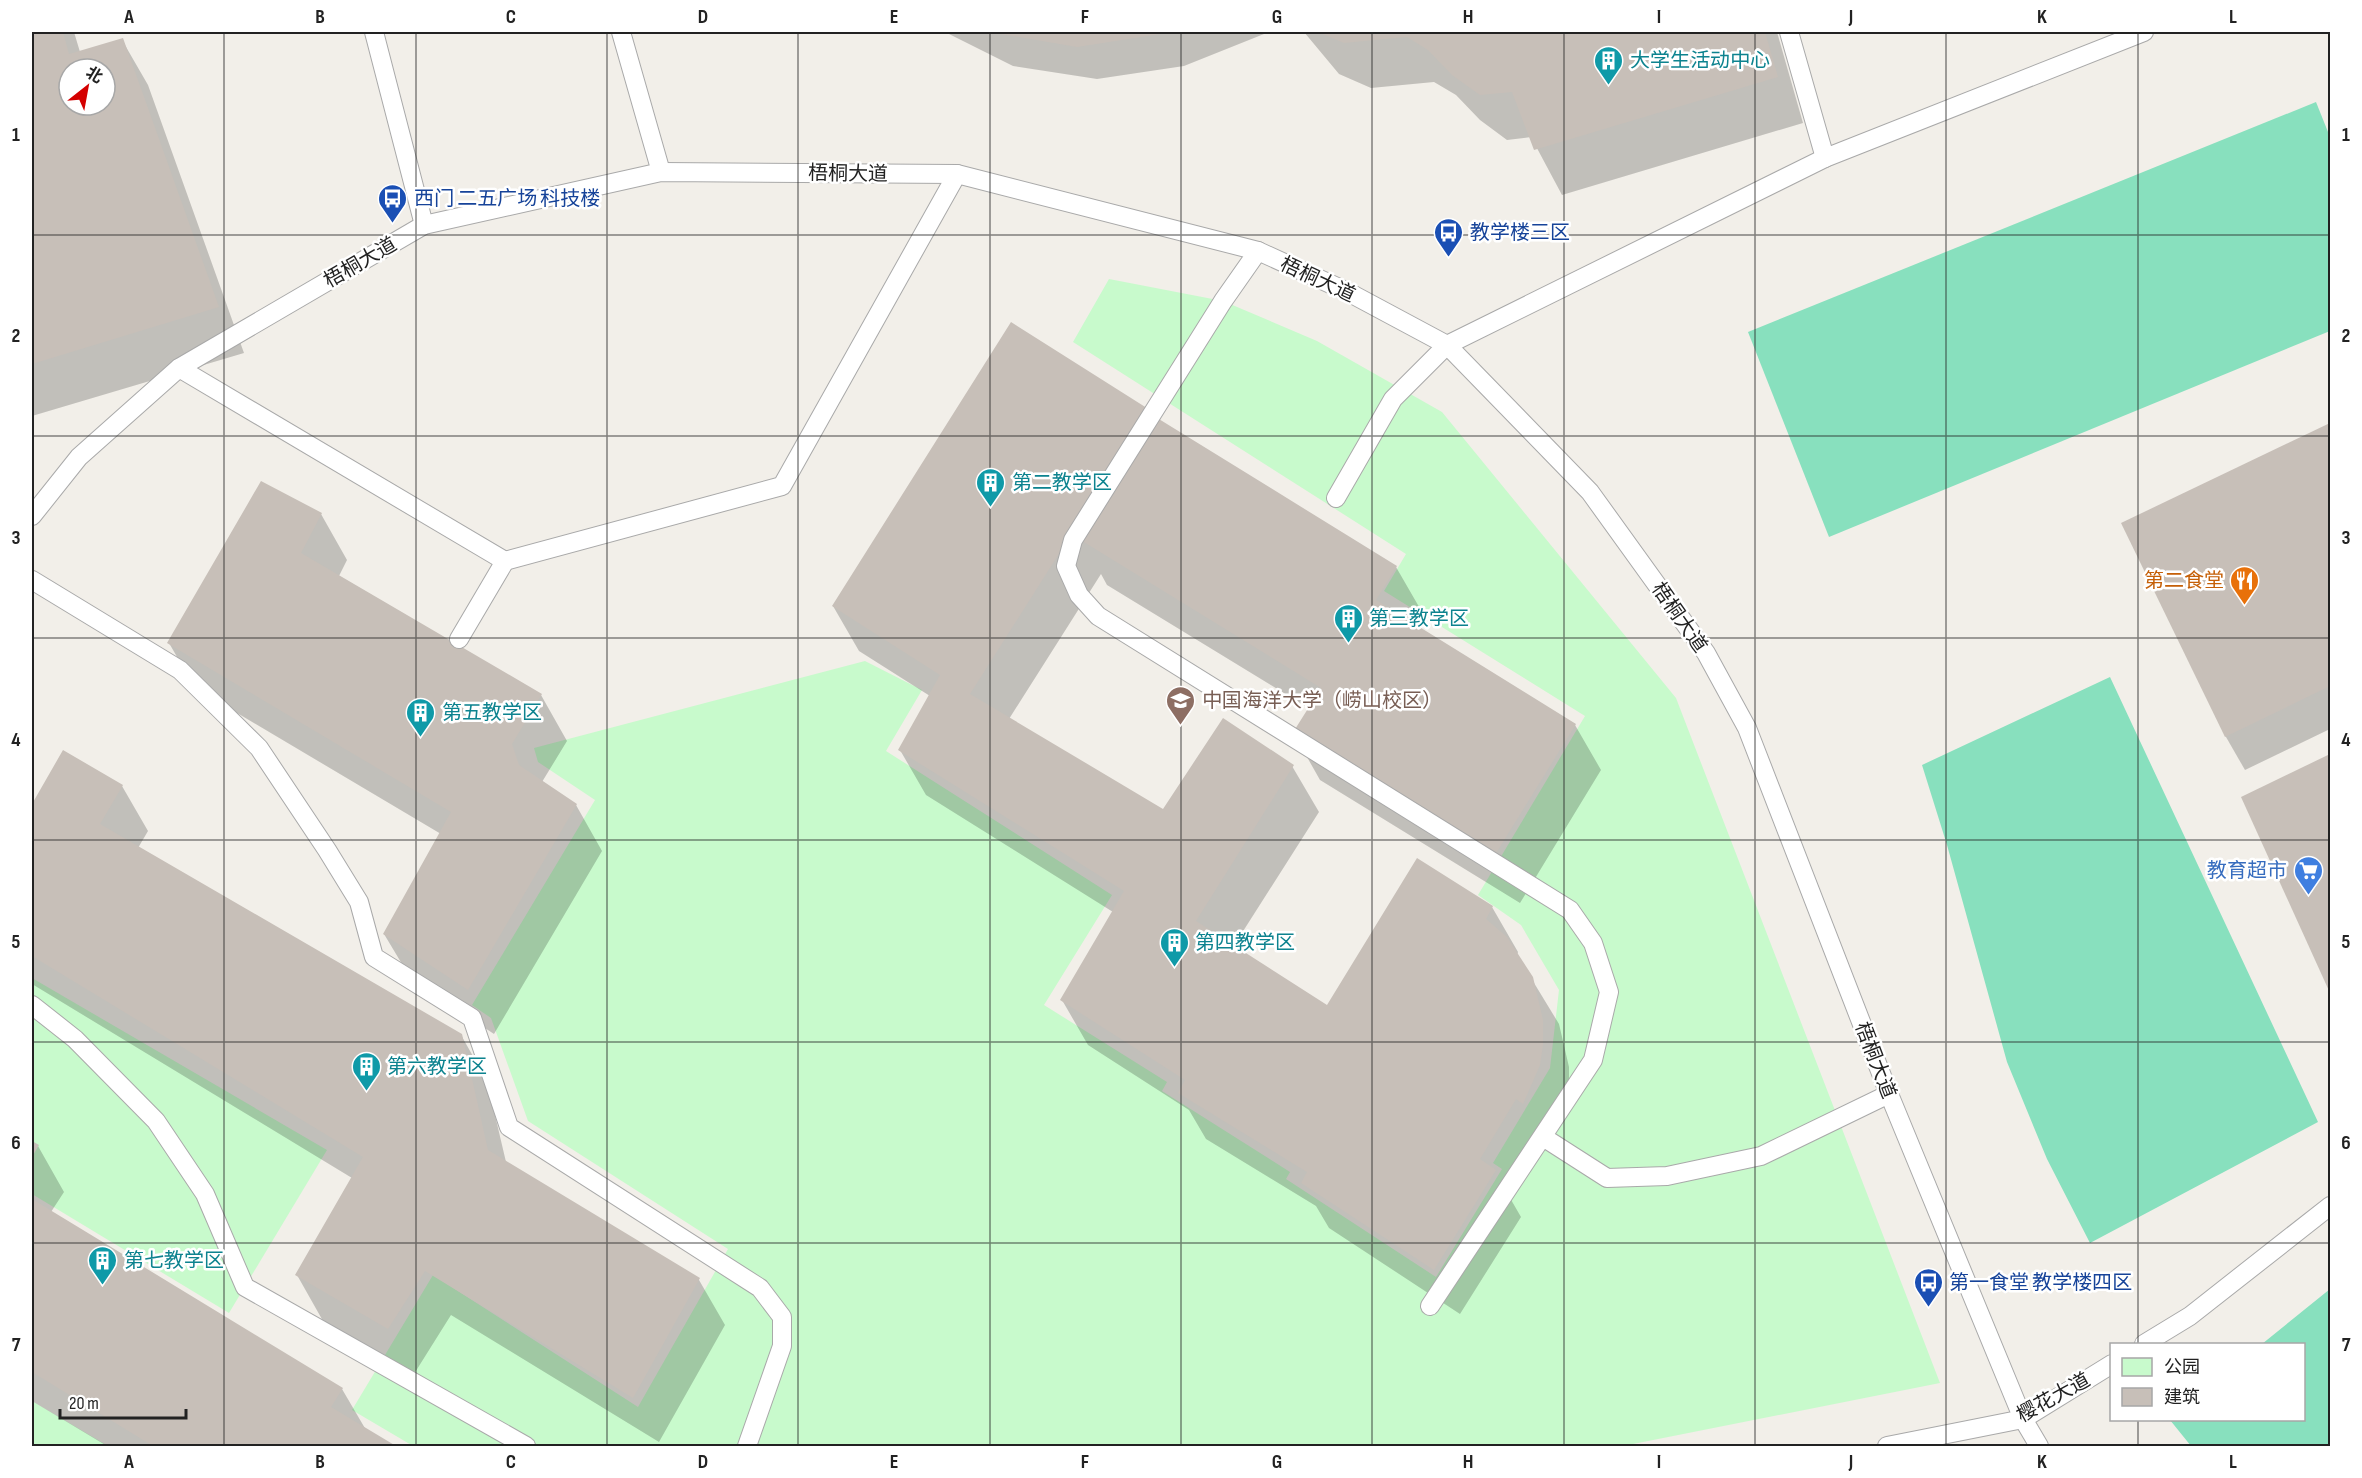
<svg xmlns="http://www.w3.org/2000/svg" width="2362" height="1478" viewBox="0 0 2362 1478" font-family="'Sofia Sans Condensed','Noto Sans SC',sans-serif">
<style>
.park{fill:#c8facc}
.pitch{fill:#88e0be}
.shadow{fill:#0003;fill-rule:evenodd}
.building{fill:#c7bfb8;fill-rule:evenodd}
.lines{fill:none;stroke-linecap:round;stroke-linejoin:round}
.lane-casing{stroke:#a9a9a9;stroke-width:20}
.lane{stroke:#fff;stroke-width:18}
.grid{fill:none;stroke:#222;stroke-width:1.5;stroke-opacity:0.55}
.labels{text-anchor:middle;stroke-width:5;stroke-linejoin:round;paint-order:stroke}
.culture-label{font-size:20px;fill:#0d838f;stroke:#fff;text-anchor:start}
.street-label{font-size:20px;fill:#222;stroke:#fff}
.transit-label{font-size:20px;fill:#164399;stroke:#fff;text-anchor:start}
.food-label{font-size:20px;fill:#c56008;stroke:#fff;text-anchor:end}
.education-label{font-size:20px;fill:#785e54;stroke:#fff;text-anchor:start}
.shop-label{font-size:20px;fill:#366cbe;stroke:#fff;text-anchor:end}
.neatline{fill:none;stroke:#222;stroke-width:2}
.grid-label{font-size:20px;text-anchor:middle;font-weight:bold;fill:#222}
</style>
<rect width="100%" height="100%" fill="#f2efe9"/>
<g class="park">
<polygon points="1109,279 1223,301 1317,341 1442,412 1676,698 1940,1383 1623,1446 413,1446 352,1410 433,1275 638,1407 728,1249 528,1121 491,1018 472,1005 595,800 538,762 534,748 865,661 922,690 886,751 1112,895 1044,1005 1167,1082 1162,1091 1290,1172 1286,1179 1436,1277 1502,1169 1493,1163 1550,1068 1559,990 1521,925 1478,895 1585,716 1384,591 1406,554 1073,342"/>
<polygon points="32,978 327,1150 229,1313 32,1194"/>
<polygon points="32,1401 108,1446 32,1446"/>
</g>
<g class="pitch">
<polygon points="2316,102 2330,137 2330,331 1829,537 1748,332"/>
<polygon points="2110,677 2318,1122 2090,1243 2047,1159 2007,1062 1947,845 1922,765"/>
<polygon points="2330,1289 2330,1446 2191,1446 2170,1420 2304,1420 2304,1344 2262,1344"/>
</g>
<g class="shadow">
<path d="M32,32H74L80,52L122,40L148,85L244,353L32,416ZM69,69H105V105H69Z"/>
<polygon points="945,32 1269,32 1184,66 1097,79 1013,66"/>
<polygon points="1304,32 1777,32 1803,123 1562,195 1531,137 1507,140 1480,120 1456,95 1434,82 1371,88 1339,74"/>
<polygon points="1154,420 1396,567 1422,612 1414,626 1575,725 1601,770 1520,903 1320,780 1294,734 1310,709 1107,585 1101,574 1009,719 1164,811 1292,766 1319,812 1233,947 1328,1007 1492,907 1518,952 1517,955 1559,1024 1569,1067 1569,1091 1565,1111 1549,1148 1543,1143 1510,1198 1521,1217 1460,1314 1329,1228 1316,1206 1206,1139 1189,1110 1088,1045 1062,1000 1113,912 926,795 900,750 930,696 859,651 833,606"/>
<polygon points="2330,425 2330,729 2245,770 2226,737 2123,524"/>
<polygon points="321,514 347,560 339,576 541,695 567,741 542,782 576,805 602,851 494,1034 411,979 384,934 441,834 195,688 169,643"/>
<polygon points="63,752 122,786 148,831 138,848 461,1035 487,1081 506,1162 699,1280 725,1325 659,1442 451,1315 414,1374 323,1321 297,1275 352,1178 32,984 32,807"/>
<polygon points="2330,756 2330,990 2243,797"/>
<polygon points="32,1142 38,1146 64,1192 51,1212 342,1389 366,1430 393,1446 107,1446 32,1401"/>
</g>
<g class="building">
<path d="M32,32H63L69,54L123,38L219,307L32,364ZM69,69H105V105H69Z"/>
<polygon points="989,32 1166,32 1167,33 1077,47"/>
<polygon points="1318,32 1765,32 1778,77 1534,150 1512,92 1480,95 1452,75 1428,50 1407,37 1344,43"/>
<polygon points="1011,322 1150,410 970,694 1163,809 1223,718 1294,765 1196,921 1327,1005 1417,858 1493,906 1486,919 1507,937 1533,977 1543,1020 1543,1045 1540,1065 1523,1104 1516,1099 1480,1159 1496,1170 1434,1270 1301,1183 1307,1172 1178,1093 1185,1080 1060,1000 1124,891 898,750 940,675 832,606"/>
<polygon points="1154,416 1397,566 1376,600 1576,724 1493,858 1292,734 1321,688 1079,539"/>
<polygon points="2330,423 2330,686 2225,737 2121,523"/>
<polygon points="261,481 322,513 301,553 542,694 512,744 519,765 577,804 468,990 383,934 451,812 167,643"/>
<polygon points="63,750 123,785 100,824 462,1034 488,1150 700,1278 633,1398 425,1271 388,1329 295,1275 363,1157 32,956 32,804"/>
<polygon points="2330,754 2330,993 2241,797"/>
<polygon points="32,1141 39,1145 32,1157"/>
<polygon points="32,1199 343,1388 331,1407 396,1446 153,1446 32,1372"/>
</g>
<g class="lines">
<defs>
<g id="lane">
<polyline points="374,32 424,225"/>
<polyline points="621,32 661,172"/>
<polyline points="1789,32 1825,158 2144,32"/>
<polyline points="1258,251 1223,301 1073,540 1066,566 1079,595 1098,616 1570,910 1593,943 1609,992 1593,1060 1430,1306"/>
<polyline points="179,368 505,561 459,639"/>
<polyline points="1336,498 1393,399 1447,345 1825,158"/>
<polyline points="32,516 79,457 179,368 424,225 661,172 957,174 1258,251 1348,292 1447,345 1590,492 1706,653 1747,728 1889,1094 2023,1419 2039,1446"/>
<polyline points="505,561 782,486 957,174"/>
<polyline points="32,580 180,670 259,748 327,850 359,902 374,957 472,1018 509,1127 760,1288 782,1317 782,1346 747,1446"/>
<polyline points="32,1005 75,1039 156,1121 205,1194 245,1287 526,1446"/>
<polyline points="1543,1137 1607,1178 1667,1176 1761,1156 1889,1094"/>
<polyline points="2144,1344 2190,1316 2330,1206"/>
<polyline points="1887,1446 2023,1419 2112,1364"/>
</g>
</defs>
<use href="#lane" class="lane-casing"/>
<use href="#lane" class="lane"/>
</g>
<path class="grid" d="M224,32V1446M416,32V1446M607,32V1446M798,32V1446M990,32V1446M1181,32V1446M1372,32V1446M1564,32V1446M1755,32V1446M1946,32V1446M2138,32V1344M32,235H2330M32,436H2330M32,638H2330M32,840H2330M32,1042H2330M32,1243H2330M2138,1420V1446"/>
<defs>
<symbol id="building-pin" viewBox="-11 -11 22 30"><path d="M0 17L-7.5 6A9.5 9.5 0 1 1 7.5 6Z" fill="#0f9aa8" stroke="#fff"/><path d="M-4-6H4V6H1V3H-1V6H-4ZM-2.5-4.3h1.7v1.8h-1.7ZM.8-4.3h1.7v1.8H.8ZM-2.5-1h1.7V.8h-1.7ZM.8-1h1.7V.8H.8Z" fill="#fff"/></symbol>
<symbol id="bus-pin" viewBox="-11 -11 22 30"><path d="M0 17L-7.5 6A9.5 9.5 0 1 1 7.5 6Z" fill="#1a4fb4" stroke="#fff"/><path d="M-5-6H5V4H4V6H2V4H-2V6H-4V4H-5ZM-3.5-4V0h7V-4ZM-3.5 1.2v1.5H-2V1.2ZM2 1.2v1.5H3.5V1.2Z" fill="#fff"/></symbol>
<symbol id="restaurant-pin" viewBox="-11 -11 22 30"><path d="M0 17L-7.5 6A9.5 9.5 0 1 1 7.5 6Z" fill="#e8710a" stroke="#fff"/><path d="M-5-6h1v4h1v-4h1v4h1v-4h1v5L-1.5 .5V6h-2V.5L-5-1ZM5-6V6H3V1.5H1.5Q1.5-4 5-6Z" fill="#fff"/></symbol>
<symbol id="university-pin" viewBox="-11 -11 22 30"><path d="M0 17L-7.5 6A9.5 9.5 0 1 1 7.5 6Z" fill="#8d6e63" stroke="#fff"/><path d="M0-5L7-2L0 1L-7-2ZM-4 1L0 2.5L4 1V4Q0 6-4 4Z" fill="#fff"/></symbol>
<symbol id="supermarket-pin" viewBox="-11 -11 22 30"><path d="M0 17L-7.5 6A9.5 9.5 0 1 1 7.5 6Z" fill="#3f7fe0" stroke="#fff"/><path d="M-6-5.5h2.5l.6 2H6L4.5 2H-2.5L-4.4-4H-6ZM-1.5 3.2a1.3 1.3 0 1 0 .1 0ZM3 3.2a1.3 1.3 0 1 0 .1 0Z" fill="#fff"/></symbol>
</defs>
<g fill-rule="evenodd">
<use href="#building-pin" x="1592" y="44" width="33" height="45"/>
<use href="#bus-pin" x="376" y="182" width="33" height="45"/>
<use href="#bus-pin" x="1432" y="216" width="33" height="45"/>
<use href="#building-pin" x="974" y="466" width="33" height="45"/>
<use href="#restaurant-pin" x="2228" y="564" width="33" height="45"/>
<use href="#building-pin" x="1332" y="602" width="33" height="45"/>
<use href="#university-pin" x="1164" y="684" width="33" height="45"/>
<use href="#building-pin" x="404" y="696" width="33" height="45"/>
<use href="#supermarket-pin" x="2292" y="854" width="33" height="45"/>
<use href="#building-pin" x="1158" y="926" width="33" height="45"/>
<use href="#building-pin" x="350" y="1050" width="33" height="45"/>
<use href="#building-pin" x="86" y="1244" width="33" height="45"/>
<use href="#bus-pin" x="1912" y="1266" width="33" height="45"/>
</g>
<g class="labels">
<g class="culture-label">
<text x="1630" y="67">大学生活动中心</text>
<text x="1012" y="489">第二教学区</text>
<text x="1369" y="625">第三教学区</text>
<text x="442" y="719">第五教学区</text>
<text x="1195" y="949">第四教学区</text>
<text x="387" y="1073">第六教学区</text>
<text x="124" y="1267">第七教学区</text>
</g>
<g class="street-label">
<text transform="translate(848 173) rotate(1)" y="7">梧桐大道</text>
<text transform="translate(360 262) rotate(-30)" y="7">梧桐大道</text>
<text transform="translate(1318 279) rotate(25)" y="7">梧桐大道</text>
<text transform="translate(1680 617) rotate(55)" y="7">梧桐大道</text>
<text transform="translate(1876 1060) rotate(69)" y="7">梧桐大道</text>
<text transform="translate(2053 1397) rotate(-29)" y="7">樱花大道</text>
</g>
<g class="transit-label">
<text x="414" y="205">西门 二五广场 科技楼</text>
<text x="1470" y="239">教学楼三区</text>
<text x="1949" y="1289">第一食堂 教学楼四区</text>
</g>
<g class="food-label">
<text x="2224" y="587">第二食堂</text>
</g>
<g class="education-label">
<text x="1202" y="707">中国海洋大学（崂山校区）</text>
</g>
<g class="shop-label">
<text x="2287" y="877">教育超市</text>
</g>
</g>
<rect width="2362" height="1478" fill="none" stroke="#ffffff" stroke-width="66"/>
<rect x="2110" y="1343" width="195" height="78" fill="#ffffff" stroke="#a7a7a7" stroke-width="1.5"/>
<rect x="2122" y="1358" width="30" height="18" fill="#c8facc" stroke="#a7a7a7" stroke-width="1.5"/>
<text x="2164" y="1373" font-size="18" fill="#222222">公园</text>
<rect x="2122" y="1388" width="30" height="18" fill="#c7bfb8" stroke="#a7a7a7" stroke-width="1.5"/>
<text x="2164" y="1403" font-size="18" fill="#222222">建筑</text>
<g transform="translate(87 87) rotate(31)"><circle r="28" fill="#ffffff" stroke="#a7a7a7" stroke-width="1.5"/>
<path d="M0-4.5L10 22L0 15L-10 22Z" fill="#d40000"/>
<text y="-9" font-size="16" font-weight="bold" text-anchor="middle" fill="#222222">北</text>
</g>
<path d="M60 1409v9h126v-9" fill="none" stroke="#222222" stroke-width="3"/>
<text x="69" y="1409" font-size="18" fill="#222222" stroke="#ffffff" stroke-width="4.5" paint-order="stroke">20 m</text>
<rect x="33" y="33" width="2296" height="1412" class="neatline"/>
<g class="grid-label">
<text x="129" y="23">A</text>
<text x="320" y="23">B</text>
<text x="511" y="23">C</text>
<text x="703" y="23">D</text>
<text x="894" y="23">E</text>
<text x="1085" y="23">F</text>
<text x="1277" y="23">G</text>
<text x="1468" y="23">H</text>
<text x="1659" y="23">I</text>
<text x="1851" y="23">J</text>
<text x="2042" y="23">K</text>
<text x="2233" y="23">L</text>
<text x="16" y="141">1</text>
<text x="2346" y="141">1</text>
<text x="16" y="342">2</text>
<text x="2346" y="342">2</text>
<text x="16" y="544">3</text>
<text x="2346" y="544">3</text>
<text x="16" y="746">4</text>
<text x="2346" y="746">4</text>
<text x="16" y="948">5</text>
<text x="2346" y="948">5</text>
<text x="16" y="1149">6</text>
<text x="2346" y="1149">6</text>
<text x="16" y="1351">7</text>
<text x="2346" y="1351">7</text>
<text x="129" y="1468">A</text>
<text x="320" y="1468">B</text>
<text x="511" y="1468">C</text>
<text x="703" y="1468">D</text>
<text x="894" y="1468">E</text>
<text x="1085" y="1468">F</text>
<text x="1277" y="1468">G</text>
<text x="1468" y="1468">H</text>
<text x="1659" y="1468">I</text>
<text x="1851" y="1468">J</text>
<text x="2042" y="1468">K</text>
<text x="2233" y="1468">L</text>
</g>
</svg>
